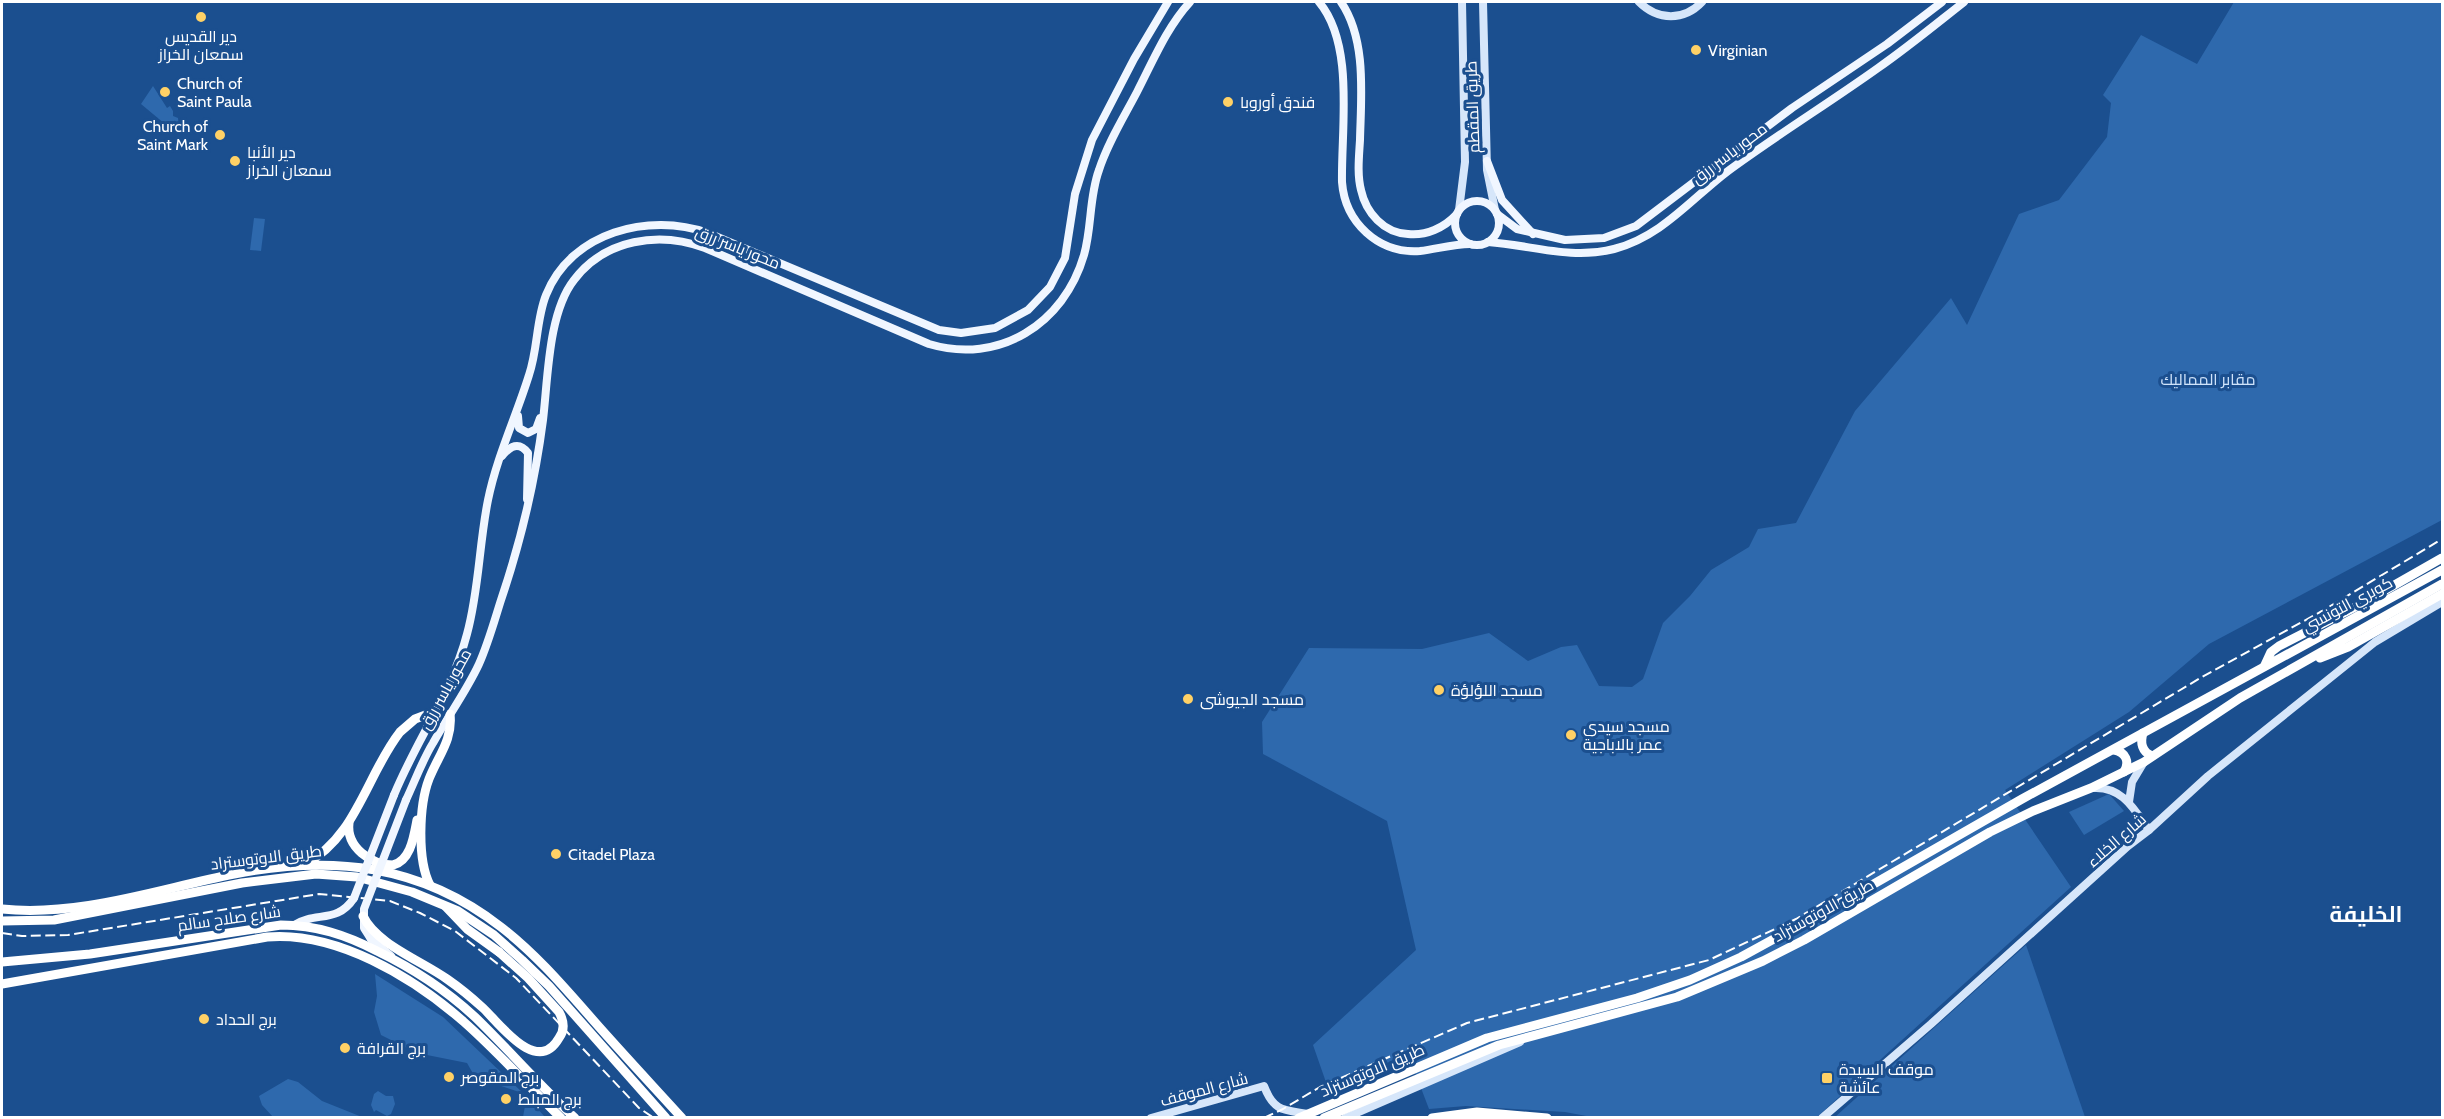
<svg xmlns="http://www.w3.org/2000/svg" width="2444" height="1119" viewBox="0 0 2444 1119" font-family="Cabin,Cairo,sans-serif">
<style>
.green{fill:#2e69ad}
.lines{fill:none;stroke-linecap:round;stroke-linejoin:round}
.secondary{stroke:#d6e6fa;stroke-width:8}
.primary{stroke:#f0f6ff;stroke-width:8}
.highway{stroke:#fff;stroke-width:9}
.rail{stroke:#fff;stroke-width:2;stroke-dasharray:10 4.5;stroke-linecap:butt}
.primary-bridge{stroke:#f0f6ff;stroke-width:8}
.highway-bridge{stroke:#fff;stroke-width:9}
.poi-dot{fill:#ffd166;stroke:#1b4f8f;stroke-width:2}
.labels{text-anchor:middle;stroke-width:6;stroke-linejoin:round;paint-order:stroke}
.poi-label{font-size:16px;fill:#fff;stroke:#1b4f8f;text-anchor:start}
.street-label{font-size:16px;fill:#fff;stroke:#1b4f8f}
.park-label{font-size:16px;fill:#cfe3fa;stroke:#1b4f8f}
.district-label{font-size:22px;font-weight:bold;fill:#fff;stroke:#1b4f8f}
</style>
<rect width="100%" height="100%" fill="#1b4f8f"/>
<g class="green">
<polygon points="2234,2 2442,2 2442,520 2209,644 2129,712 2005,790 2071,887 1817,1117 1597,1118 1565,1112 1466,1106 1429,1109 1408,1054 1328,1088 1313,1045 1416,950 1387,821 1263,754 1262,722 1309,648 1422,649 1489,633 1528,661 1561,647 1577,645 1599,686 1632,687 1643,679 1663,623 1690,596 1711,570 1749,547 1758,529 1796,523 1855,411 1951,298 1967,325 2019,214 2059,200 2107,137 2111,103 2103,95 2141,35 2197,64"/>
<polygon points="153,86 167,108 170,106 173,111 173,116 178,118 179,129 176,126 173,128 168,122 165,124 141,104"/>
<polygon points="254,218 265,219 261,251 250,250"/>
<polygon points="2109,794 2124,811 2084,835 2069,812"/>
<polygon points="2026,945 2085,1117 1835,1117"/>
<polygon points="375,974 443,1017 525,1095 545,1117 523,1117 525,1106 522,1093 475,1077 467,1063 417,1053 381,1035 374,1012 377,996"/>
<polygon points="288,1079 298,1082 322,1101 362,1117 273,1117 262,1105 259,1096"/>
<polygon points="378,1091 386,1096 393,1096 395,1104 391,1114 387,1116 376,1110 374,1112 371,1105 374,1094"/>
</g>
<g class="lines">
<g class="secondary">
<polyline points="1483,2 1487,170 1495,210"/>
<path d="M1639,2C1658,21 1684,21 1702,2"/>
<polyline points="1459,210 1465,162 1462,2"/>
<path d="M2093,788C2122,786 2134,809 2149,830"/>
<polyline points="2129,802 2132,782 2144,762"/>
<path d="M1151,1118L1264,1086C1274,1112 1284,1110 1308,1114"/>
<polyline points="1345,1118 1520,1042"/>
<polyline points="1822,1118 1931,1024 2128,846 2149,830 2208,776 2375,642 2442,602"/>
</g>
<g class="primary">
<path d="M1319,2C1355,45 1341,128 1342,182C1345,222 1378,254 1420,251C1437,249 1453,244 1470,244"/>
<path d="M1341,2C1367,40 1361,96 1360,140C1359,157 1357,174 1361,190C1366,213 1384,233 1408,234C1426,236 1444,228 1457,214"/>
<polyline points="1487,161 1502,200 1533,234"/>
<circle cx="1477" cy="223" r="22"/>
<polyline points="1497,214 1517,229 1565,240 1604,238 1636,226 1792,108 1887,44 1942,2"/>
<path d="M1488,242C1531,245 1571,260 1614,249C1661,237 1691,199 1728,171C1777,135 1829,103 1878,68C1908,47 1936,24 1964,2"/>
<polyline points="518,416 519,428 528,433 536,429 540,418"/>
<path d="M502,456C510,446 519,441 528,453L527,499"/>
<path d="M394,795C416,741 452,692 467,634C479,591 479,544 488,500C497,456 516,417 529,375C538,349 536,320 546,295C571,232 649,212 708,233L939,330L961,333L995,328L1028,310L1050,287L1065,258L1075,194L1092,140L1134,59L1168,2"/>
<path d="M406,800C415,781 422,761 433,743C448,716 466,692 479,664C488,644 494,622 501,600C521,541 535,482 543,420C548,379 548,313 574,280C605,239 659,231 705,248L929,344C999,365 1064,324 1084,255C1092,227 1089,197 1099,170C1108,142 1124,117 1137,92C1153,61 1167,27 1190,2"/>
<path d="M294,925C316,911 337,924 354,898"/>
<polyline points="371,939 391,956"/>
</g>
<g class="highway">
<polyline points="2320,658 2348,647 2442,594"/>
<polyline points="2265,665 2271,652 2279,646 2363,603 2442,558"/>
<path d="M2143,733C2140,743 2142,752 2152,756"/>
<path d="M2114,750C2126,752 2130,762 2124,772"/>
<path d="M349,823C346,847 371,865 393,865C411,861 414,835 417,820"/>
<path d="M305,864C356,838 367,774 400,732L415,719L436,711"/>
<path d="M430,885C417,860 419,805 429,779C438,756 453,740 450,714"/>
<polyline points="446,907 467,929 499,952"/>
<path d="M2,909C80,917 158,889 234,874C332,855 420,864 501,927C536,954 564,987 593,1020C622,1053 652,1085 682,1118"/>
<polyline points="2,921 54,920 242,883 316,874 357,877 412,892 458,911 494,935 522,960 549,986 666,1118"/>
<path d="M2,962L90,954L281,925C316,925 346,935 377,951C412,968 446,990 475,1017C509,1050 540,1086 575,1118"/>
<path d="M2,984L267,937C336,931 413,977 464,1022C498,1052 528,1086 561,1118"/>
<polyline points="1299,1118 1487,1038 1637,998 1690,980 1741,957 1858,893 2022,799 2442,570"/>
<polyline points="1324,1118 1499,1045 1677,997 1763,961 1804,940 1990,832 2033,811 2091,788 2144,762 2240,698 2442,584"/>
<polyline points="1432,1118 1477,1112 1547,1118"/>
</g>
<g class="rail">
<polyline points="2,933 22,936 68,935 319,894 390,901 420,913 455,931 516,978 639,1108 654,1118"/>
<polyline points="1264,1118 1283,1109 1320,1087 1467,1023 1709,960 1796,919 2202,677 2322,611 2442,539"/>
</g>
<g class="primary-bridge">
<polyline points="354,898 394,795"/>
<polyline points="371,939 364,928 364,909 406,800"/>
</g>
<path class="highway-bridge" d="M363,916C376,944 422,961 447,979C460,988 472,998 483,1008C500,1024 537,1076 559,1038C565,1030 564,1021 559,1012L528,978L499,952"/>
</g>
<g class="poi-dot">
<circle cx="201" cy="17" r="6"/>
<circle cx="1696" cy="50" r="6"/>
<circle cx="165" cy="92" r="6"/>
<circle cx="1228" cy="102" r="6"/>
<circle cx="220" cy="135" r="6"/>
<circle cx="235" cy="161" r="6"/>
<circle cx="1439" cy="690" r="6"/>
<circle cx="1188" cy="699" r="6"/>
<circle cx="1571" cy="735" r="6"/>
<circle cx="556" cy="854" r="6"/>
<circle cx="204" cy="1019" r="6"/>
<circle cx="345" cy="1048" r="6"/>
<circle cx="449" cy="1077" r="6"/>
<rect x="1821" y="1072" width="12" height="12" rx="3"/>
<circle cx="506" cy="1099" r="6"/>
</g>
<g class="labels">
<g class="poi-label">
<text x="201" y="42" text-anchor="middle">دير القديس<tspan x="201" dy="18">سمعان الخراز</tspan></text>
<text x="1708" y="56">Virginian</text>
<text x="177" y="89">Church of<tspan x="177" dy="18">Saint Paula</tspan></text>
<text x="1240" y="108">فندق أوروبا</text>
<text x="208" y="132" text-anchor="end">Church of<tspan x="208" dy="18">Saint Mark</tspan></text>
<text x="247" y="158">دير الأنبا<tspan x="247" dy="18">سمعان الخراز</tspan></text>
<text x="1451" y="696">مسجد اللؤلؤة</text>
<text x="1200" y="705">مسجد الجيوشى</text>
<text x="1583" y="732">مسجد سيدى<tspan x="1583" dy="18">عمر بالاباجية</tspan></text>
<text x="568" y="860">Citadel Plaza</text>
<text x="216" y="1025">برج الحداد</text>
<text x="357" y="1054">برج القرافة</text>
<text x="1839" y="1075">موقف السيدة<tspan x="1839" dy="18">عائشة</tspan></text>
<text x="461" y="1083">برج المقوصر</text>
<text x="518" y="1105">برج المبلط</text>
</g>
<g class="street-label">
<text transform="translate(1472 107) rotate(-92)" y="6">طريق المقطم</text>
<text transform="translate(1729 153) rotate(-37)" y="6">محور ياسر رزق</text>
<text transform="translate(738 247) rotate(22)" y="6">محور ياسر رزق</text>
<text transform="translate(2347 604) rotate(-28)" y="6">كوبري التونسي</text>
<text transform="translate(445 689) rotate(-61)" y="6">محور ياسر رزق</text>
<text transform="translate(2116 840) rotate(-41)" y="6">شارع الخلاء</text>
<text transform="translate(266 857) rotate(-7)" y="6">طريق الاوتوستراد</text>
<text transform="translate(1823 910) rotate(-29)" y="6">طريق الاوتوستراد</text>
<text transform="translate(229 918) rotate(-8)" y="6">شارع صلاح سالم</text>
<text transform="translate(1372 1070) rotate(-23)" y="6">طريق الاوتوستراد</text>
<text transform="translate(1204 1089) rotate(-15)" y="6">شارع الموقف</text>
</g>
<g class="park-label">
<text x="2208" y="385">مقابر المماليك</text>
</g>
<g class="district-label">
<text x="2366" y="922">الخليفة</text>
</g>
</g>
<rect width="2444" height="1119" fill="none" stroke="#ffffff" stroke-width="6"/>
</svg>
